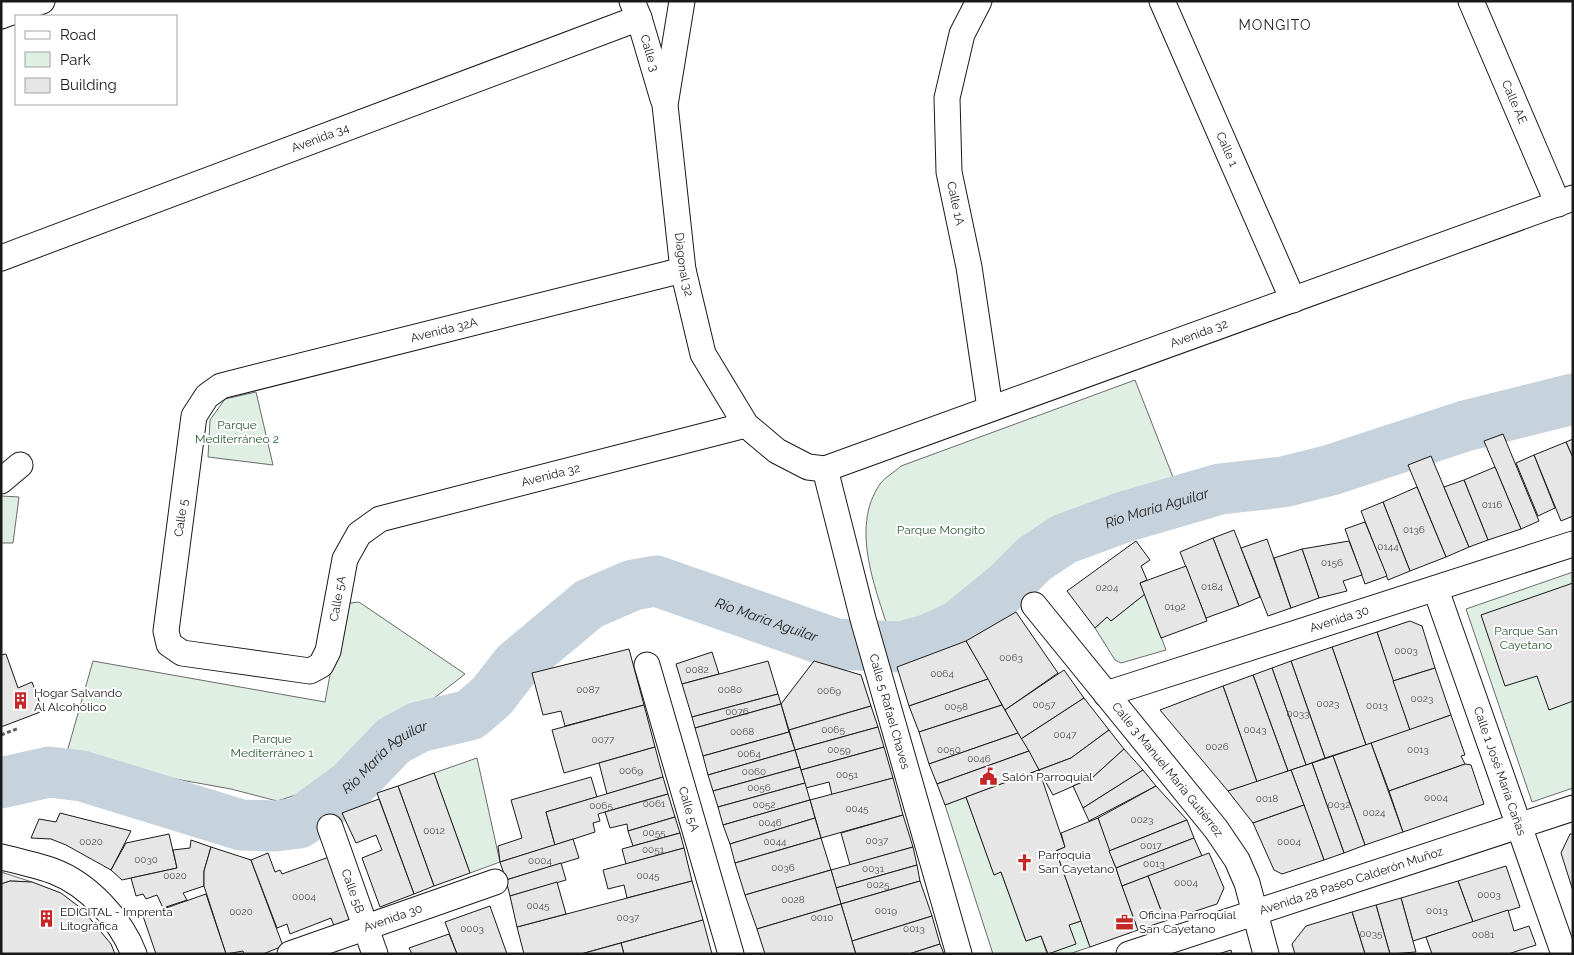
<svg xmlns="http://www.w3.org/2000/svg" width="1574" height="955" viewBox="0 0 1574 955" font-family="Raleway,sans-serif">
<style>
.green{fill:#e0efe3;stroke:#6a6a6a}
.parking{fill:#ededed;stroke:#6a6a6a}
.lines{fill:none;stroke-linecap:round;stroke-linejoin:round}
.river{stroke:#c6d2dc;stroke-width:51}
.building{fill:#e6e6e6;stroke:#1a1a1a}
.minor-casing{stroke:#1a1a1a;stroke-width:27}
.path{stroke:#5f5f5f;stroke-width:3;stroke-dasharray:4 2.5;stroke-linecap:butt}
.minor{stroke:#fff;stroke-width:25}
.labels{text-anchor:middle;stroke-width:4;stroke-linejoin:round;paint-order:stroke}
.number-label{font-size:10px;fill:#4d4d4d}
.street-label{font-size:12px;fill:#1a1a1a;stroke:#fff}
.park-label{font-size:12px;fill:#2b5a34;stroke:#fff}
.poi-label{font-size:12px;fill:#1a1a1a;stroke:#fff;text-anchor:start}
.neighbourhood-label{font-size:14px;letter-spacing:1px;fill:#1a1a1a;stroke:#fff}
.water-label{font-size:14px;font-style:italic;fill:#1a1a1a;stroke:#fff}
</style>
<rect width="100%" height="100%" fill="#fff"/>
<g class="green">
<path d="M1135,380L1178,490C1149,500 1120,510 1091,520C1080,524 1066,526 1056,533C998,569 964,626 891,638C877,591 849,529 880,484C885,477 895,472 901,466Z"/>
<polygon points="256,392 273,465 208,457 210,420 225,399"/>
<polygon points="1,496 19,497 13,543 1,543"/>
<polygon points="1573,572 1573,788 1532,802 1466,609"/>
<polygon points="1145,594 1166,650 1121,663 1115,660 1095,628 1107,617 1111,621"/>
<polygon points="359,602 465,674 401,724 349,756 318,788 277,801 231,789 65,759 93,661 325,702 343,604"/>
<polygon points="477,758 500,862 470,873 434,773"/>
<polygon points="966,797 994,874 1001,872 1026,941 1041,936 1047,954 993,954 945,805"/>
<polygon points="1081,921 1090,947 1069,954 1048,954 1069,925"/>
</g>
<polygon class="parking" points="1,872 32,882 10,881 1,884"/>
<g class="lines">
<path class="river" id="s1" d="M1,783L49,772L82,776L241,825L275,826L299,823L351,785L393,741L419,727L470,715L492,696L516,665L589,604L633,585L656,581L836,644L901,647L930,639L958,626L1007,586L1034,559L1064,539L1124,517L1220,489L1283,482L1331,470L1465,426L1573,399"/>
</g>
<g class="building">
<polygon points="1503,434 1539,521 1521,529 1484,441"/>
<polygon points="1573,439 1573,458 1566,442"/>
<polygon points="1566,442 1573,458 1573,516 1561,521 1534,455"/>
<polygon points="1534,455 1555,508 1538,516 1516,463"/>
<polygon points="1431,456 1469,547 1446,557 1408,465"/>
<polygon points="1495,467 1521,529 1488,540 1464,480"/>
<polygon points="1464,480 1488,540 1469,547 1444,487"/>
<polygon points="1417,487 1446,557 1410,571 1383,502"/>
<polygon points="1383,502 1410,571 1388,580 1361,511"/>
<polygon points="1365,522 1387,576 1365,584 1345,529"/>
<polygon points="1234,530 1260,597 1239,606 1213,538"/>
<polygon points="1213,538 1239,606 1206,618 1180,552"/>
<polygon points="1267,539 1291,608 1268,616 1241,548"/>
<polygon points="1136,541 1150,560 1141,566 1147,580 1140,583 1145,594 1111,621 1107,617 1095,628 1067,591"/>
<polygon points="1349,541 1362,575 1343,581 1347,591 1319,598 1302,549"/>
<polygon points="1302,549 1319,598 1291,608 1274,558"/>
<polygon points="1186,566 1207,621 1161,638 1140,583"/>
<polygon points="1573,583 1573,701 1549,710 1537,676 1505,686 1481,615"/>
<polygon points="1016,612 1058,673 1005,710 966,641"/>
<polygon points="1410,621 1422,626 1435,668 1393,681 1377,632"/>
<polygon points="1377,632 1410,730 1366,745 1332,647"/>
<polygon points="966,641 988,679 909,706 897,667"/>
<polygon points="1332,647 1366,745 1325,758 1291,661"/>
<polygon points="629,649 644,705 565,726 561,711 543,715 532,673"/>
<polygon points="712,652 719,674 682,684 676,664"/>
<polygon points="6,654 18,688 32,682 43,711 1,727 1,655"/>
<polygon points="768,661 778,694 692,717 682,684"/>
<polygon points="814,661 861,675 871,706 789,730 781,704"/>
<polygon points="1291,661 1325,758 1306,765 1272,668"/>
<polygon points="1272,668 1306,765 1288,771 1253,675"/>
<polygon points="1435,668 1451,715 1410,730 1393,681"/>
<polygon points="1064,670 1084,698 1021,739 1005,710"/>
<polygon points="1253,675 1288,771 1257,782 1223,686"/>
<polygon points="988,679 1002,705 919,732 909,706"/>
<polygon points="1223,686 1257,782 1228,791 1160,710"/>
<polygon points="778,694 781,704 695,728 692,717"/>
<polygon points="1084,698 1109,730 1071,758 1039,770 1021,739"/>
<polygon points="781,704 789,732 703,756 695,728"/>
<polygon points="644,705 655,747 564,773 552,730"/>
<polygon points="1002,705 1018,733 929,764 919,732"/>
<polygon points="871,706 878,727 795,750 789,730"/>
<polygon points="1451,715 1465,755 1461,756 1465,764 1389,791 1371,743"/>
<polygon points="878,727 884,747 801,770 795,750"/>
<polygon points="1109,730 1124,749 1092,778 1053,795 1039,770 1071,758"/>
<polygon points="789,732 795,750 708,775 703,756"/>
<polygon points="1018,733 1029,751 937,784 929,764"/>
<polygon points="1371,743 1403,832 1365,845 1333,756"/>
<polygon points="655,747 663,777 607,794 599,763"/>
<polygon points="884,747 893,778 832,795 829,782 806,788 801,770"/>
<polygon points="1124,749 1143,770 1083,808 1073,786 1092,778"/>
<polygon points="795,750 800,767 713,791 708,775"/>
<polygon points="1029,751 1039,770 945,805 937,784"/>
<polygon points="1333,756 1365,845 1344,853 1312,763"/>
<polygon points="1312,763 1344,853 1324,860 1291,770"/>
<polygon points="1465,764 1471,765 1484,804 1403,832 1389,791"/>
<polygon points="800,767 805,783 718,807 713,791"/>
<polygon points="1039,770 1065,847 1056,851 1081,921 1069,925 1076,944 1048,954 1041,936 1026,941 1001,872 994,875 966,797"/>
<polygon points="1143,770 1156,786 1089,821 1083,808"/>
<polygon points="1291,770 1304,805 1253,823 1228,791"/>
<polygon points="434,773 470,873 434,886 398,786"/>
<polygon points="591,777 597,797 546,812 555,845 500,862 498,846 522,838 511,800"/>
<polygon points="663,777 668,794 598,814 600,821 593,823 595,832 555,845 546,812"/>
<polygon points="893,778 903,815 821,838 810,800"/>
<polygon points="805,783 810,800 723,825 718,807"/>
<polygon points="398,786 434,886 414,894 377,793"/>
<polygon points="1156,786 1187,820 1109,851 1098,818"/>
<polygon points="668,794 675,817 628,831 627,824 610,828 605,812"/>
<polygon points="379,799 414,894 380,907 362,858 382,850 376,835 356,843 342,813"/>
<polygon points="810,800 815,818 730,844 723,825"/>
<polygon points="1304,805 1324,860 1282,874 1274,870 1253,823"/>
<polygon points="60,813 131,831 111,870 66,845 51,839 31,838 39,819 56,822"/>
<polygon points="903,815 913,847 850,865 841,833"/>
<polygon points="675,817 680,833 633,846 628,831"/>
<polygon points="815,818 821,838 735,863 730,844"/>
<polygon points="1098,818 1138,930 1090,947 1056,851 1065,847 1061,833"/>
<polygon points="1187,820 1194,838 1116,868 1109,851"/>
<polygon points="680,833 684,848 626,864 622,849"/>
<polygon points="169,834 177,868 122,880 111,870 126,843"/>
<polygon points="1570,834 1573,834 1573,891 1561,853"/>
<polygon points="821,838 831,870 745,895 735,863"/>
<polygon points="1194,838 1202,856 1122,886 1116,868"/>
<polygon points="573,839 579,858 506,880 500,862"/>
<polygon points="191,840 211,847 204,871 204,886 183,893 187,900 163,908 157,895 146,899 143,894 136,896 131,878 177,868 173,850 190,848"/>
<polygon points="211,847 251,860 283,946 263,954 244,954 243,951 226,954 204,886 204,871"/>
<polygon points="913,847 917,865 836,888 831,870"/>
<polygon points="684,848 692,881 627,898 624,885 608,889 603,870"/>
<polygon points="268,853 275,872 280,870 282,874 329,857 352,919 334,926 331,918 290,934 287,924 277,928 251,860"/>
<polygon points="1209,853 1224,888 1217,904 1165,921 1148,876"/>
<polygon points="561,863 566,880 510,896 506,880"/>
<polygon points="917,865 920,881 841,904 836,888"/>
<polygon points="1506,866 1520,907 1473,922 1458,881"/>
<polygon points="831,870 841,904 757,929 745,895"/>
<polygon points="1148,876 1165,921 1138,930 1122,886"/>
<polygon points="10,881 32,882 61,893 82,909 111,944 115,954 1,954 1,884"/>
<polygon points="692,881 703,920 581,954 524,954 517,927"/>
<polygon points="920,881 932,916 852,941 841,904"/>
<polygon points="1458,881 1473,922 1413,941 1401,898"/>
<polygon points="557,882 566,914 517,927 510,896"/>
<polygon points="206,894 226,954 156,954 143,916"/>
<polygon points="1401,898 1416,952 1390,954 1376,905"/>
<polygon points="841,904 856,954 765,954 757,929"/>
<polygon points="1376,905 1390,954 1365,954 1352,912"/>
<polygon points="490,906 507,954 457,954 445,922"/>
<polygon points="1508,910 1514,931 1529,926 1536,945 1508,954 1432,954 1426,937"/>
<polygon points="1352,912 1365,954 1295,954 1292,944 1306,926"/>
<polygon points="932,916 940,944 909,954 856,954 852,941"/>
<polygon points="703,920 712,954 624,954 621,943"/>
<polygon points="449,934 457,954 412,954 409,948"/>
<polygon points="621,943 624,954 581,954"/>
<polygon points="940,944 944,954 909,954"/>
<polygon points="1231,950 1232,954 1218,954"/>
</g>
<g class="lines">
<defs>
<g id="minor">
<path id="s2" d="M632,1L639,18L663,99"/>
<path id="s3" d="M682,1L665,105L683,270L703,354L746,425L777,451L808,467L825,469L1573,198"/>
<path id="s4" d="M979,1L962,34L947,98L949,172L969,267L990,408"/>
<path id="s5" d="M1162,1L1293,300"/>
<path id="s6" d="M1471,1L1558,204"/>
<polyline points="1,16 42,1"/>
<path id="s7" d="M1,258L639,18"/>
<path id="s8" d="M683,270L221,386L207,396L194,416L166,631L169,644L182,653L310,671L321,665L328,651L345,559L359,534L380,519L746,425"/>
<path id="s9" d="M825,469L863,619L959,954"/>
<polyline points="1,481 20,465"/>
<path id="s10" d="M1436,590L1564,954"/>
<path id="s11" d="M1034,605L1216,829L1237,860L1247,883L1266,954"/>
<path id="s12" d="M647,665L731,954"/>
<path id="s13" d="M1106,694L1573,544"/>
<path id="s14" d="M330,827L375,954"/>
<path d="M1,857C18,861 36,865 53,871C88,884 121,920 134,954"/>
<path id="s15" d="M290,954L495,882"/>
<path id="s16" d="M1129,954L1573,808"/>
</g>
</defs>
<use href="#minor" class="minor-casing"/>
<polyline class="path" points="1,735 19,728"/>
<use href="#minor" class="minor"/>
</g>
<defs>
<symbol id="building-bare" viewBox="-9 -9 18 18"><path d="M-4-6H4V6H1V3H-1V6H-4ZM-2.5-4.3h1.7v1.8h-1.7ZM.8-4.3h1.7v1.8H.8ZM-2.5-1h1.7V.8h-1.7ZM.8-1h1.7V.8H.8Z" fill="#c62828" stroke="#fff" stroke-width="2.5" paint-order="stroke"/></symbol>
<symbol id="civic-bare" viewBox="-9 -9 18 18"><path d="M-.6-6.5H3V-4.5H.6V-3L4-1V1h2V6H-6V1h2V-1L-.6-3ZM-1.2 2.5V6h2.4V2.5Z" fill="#c62828" stroke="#fff" stroke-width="2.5" paint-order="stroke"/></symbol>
<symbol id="church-bare" viewBox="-9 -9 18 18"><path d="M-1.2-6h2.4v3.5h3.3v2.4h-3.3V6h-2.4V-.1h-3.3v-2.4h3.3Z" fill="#c62828" stroke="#fff" stroke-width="2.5" paint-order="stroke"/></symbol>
<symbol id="office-bare" viewBox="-9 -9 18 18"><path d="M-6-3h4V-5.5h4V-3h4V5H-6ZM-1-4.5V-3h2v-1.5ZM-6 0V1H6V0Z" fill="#c62828" stroke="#fff" stroke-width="2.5" paint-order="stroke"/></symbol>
</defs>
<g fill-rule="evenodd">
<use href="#building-bare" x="8" y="688" width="25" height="25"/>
<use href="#civic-bare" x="976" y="764" width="25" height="25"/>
<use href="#church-bare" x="1012" y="850" width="25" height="25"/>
<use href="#building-bare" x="34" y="906" width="25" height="25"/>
<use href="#office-bare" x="1112" y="910" width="25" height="25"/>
</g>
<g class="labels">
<g class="number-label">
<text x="1492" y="508">0116</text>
<text x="1414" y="533">0136</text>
<text x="1388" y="550">0144</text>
<text x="1332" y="566">0156</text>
<text x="1212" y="590">0184</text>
<text x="1107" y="591">0204</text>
<text x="1175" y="610">0192</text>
<text x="1406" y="654">0003</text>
<text x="1011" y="661">0063</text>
<text x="697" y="673">0082</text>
<text x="942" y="677">0064</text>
<text x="588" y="693">0087</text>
<text x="730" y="693">0080</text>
<text x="829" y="694">0069</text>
<text x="1422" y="702">0023</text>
<text x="1328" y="707">0023</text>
<text x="1044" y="708">0057</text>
<text x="1377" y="709">0013</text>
<text x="956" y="710">0058</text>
<text x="737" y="715">0076</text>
<text x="1298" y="717">0033</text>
<text x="833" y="733">0065</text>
<text x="1255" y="733">0043</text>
<text x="742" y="735">0068</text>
<text x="1065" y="738">0047</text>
<text x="603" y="743">0077</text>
<text x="1217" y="750">0026</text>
<text x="839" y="753">0059</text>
<text x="949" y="753">0050</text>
<text x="1418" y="753">0013</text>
<text x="749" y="757">0064</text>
<text x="979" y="762">0046</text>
<text x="631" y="774">0069</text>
<text x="754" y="775">0060</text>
<text x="847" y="778">0051</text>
<text x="759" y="791">0056</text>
<text x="1436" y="801">0004</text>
<text x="1267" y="802">0018</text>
<text x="654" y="807">0061</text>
<text x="764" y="808">0052</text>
<text x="1339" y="808">0032</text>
<text x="601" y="809">0065</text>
<text x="857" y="812">0045</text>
<text x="1374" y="816">0024</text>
<text x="1142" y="823">0023</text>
<text x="770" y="826">0046</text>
<text x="434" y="834">0012</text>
<text x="654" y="836">0055</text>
<text x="877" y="844">0037</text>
<text x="91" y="845">0020</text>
<text x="775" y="845">0044</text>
<text x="1289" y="845">0004</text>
<text x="1151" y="849">0017</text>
<text x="653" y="853">0051</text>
<text x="146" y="863">0030</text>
<text x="540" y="864">0004</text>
<text x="1154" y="867">0013</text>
<text x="783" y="871">0036</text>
<text x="873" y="872">0031</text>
<text x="175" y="879">0020</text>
<text x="648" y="879">0045</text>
<text x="1186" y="886">0004</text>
<text x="878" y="888">0025</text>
<text x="1489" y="898">0003</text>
<text x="304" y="900">0004</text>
<text x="793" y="903">0028</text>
<text x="538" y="909">0045</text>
<text x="886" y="914">0019</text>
<text x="1437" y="914">0013</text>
<text x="241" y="915">0020</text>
<text x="628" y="921">0037</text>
<text x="822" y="921">0010</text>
<text x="472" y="932">0003</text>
<text x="914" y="932">0013</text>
<text x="1371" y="937">0035</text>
<text x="1483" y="938">0081</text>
</g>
<g class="street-label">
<text dy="4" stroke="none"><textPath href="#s2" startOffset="55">Calle 3</textPath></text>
<text dy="4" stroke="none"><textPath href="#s6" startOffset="110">Calle AE</textPath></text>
<text dy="4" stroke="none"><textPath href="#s7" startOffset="341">Avenida 34</textPath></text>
<text dy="4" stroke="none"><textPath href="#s5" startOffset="162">Calle 1</textPath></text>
<text dy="4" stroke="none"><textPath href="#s4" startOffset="209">Calle 1A</textPath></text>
<text dy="4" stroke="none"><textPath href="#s3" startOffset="266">Diagonal 32</textPath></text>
<text transform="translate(444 330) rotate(-14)" y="4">Avenida 32A</text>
<text dy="4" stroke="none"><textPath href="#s3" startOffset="931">Avenida 32</textPath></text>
<text dy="4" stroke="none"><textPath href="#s8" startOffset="1245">Avenida 32</textPath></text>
<text transform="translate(181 518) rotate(-82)" y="4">Calle 5</text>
<text dy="4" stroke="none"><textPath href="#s8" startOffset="974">Calle 5A</textPath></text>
<text dy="4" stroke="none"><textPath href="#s13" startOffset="245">Avenida 30</textPath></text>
<text dy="4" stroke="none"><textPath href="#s9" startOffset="251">Calle 5 Rafael Chaves</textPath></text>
<text dy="4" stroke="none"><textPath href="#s11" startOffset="212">Calle 3 Manuel María Gutiérrez</textPath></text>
<text dy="4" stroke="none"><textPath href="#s10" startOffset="192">Calle 1 José María Cañas</textPath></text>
<text dy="4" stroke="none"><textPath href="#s12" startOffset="150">Calle 5A</textPath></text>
<text dy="4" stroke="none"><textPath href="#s16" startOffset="234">Avenida 28 Paseo Calderón Muñoz</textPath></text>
<text dy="4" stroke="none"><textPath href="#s14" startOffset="68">Calle 5B</textPath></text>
<text dy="4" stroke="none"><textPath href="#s15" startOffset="109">Avenida 30</textPath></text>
</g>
<g class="park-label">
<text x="237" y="429">Parque<tspan x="237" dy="14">Mediterráneo 2</tspan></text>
<text x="941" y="534">Parque Mongito</text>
<text x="1526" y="635">Parque San<tspan x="1526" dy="14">Cayetano</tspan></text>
<text x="272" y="743">Parque<tspan x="272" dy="14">Mediterráneo 1</tspan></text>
</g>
<g class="poi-label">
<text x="34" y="697">Hogar Salvando<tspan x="34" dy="14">Al Alcohólico</tspan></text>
<text x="1002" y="781">Salón Parroquial</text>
<text x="1038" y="859">Parroquia<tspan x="1038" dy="14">San Cayetano</tspan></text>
<text x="60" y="916">EDIGITAL - Imprenta<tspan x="60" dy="14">Litográfica</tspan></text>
<text x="1139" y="919">Oficina Parroquial<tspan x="1139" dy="14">San Cayetano</tspan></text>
</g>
<g class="neighbourhood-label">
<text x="1275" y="30">MONGITO</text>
</g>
<g class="water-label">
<text dy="5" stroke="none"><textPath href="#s1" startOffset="1301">Río María Aguilar</textPath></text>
<text dy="5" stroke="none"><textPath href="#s1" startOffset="866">Río María Aguilar</textPath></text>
<text dy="5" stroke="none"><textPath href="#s1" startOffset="416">Río María Aguilar</textPath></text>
</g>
</g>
<rect width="1574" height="955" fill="none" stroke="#1a1a1a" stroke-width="5"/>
<rect x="15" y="15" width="162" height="90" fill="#ffffff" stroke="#a3a3a3"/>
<rect x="25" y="31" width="25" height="8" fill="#ffffff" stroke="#a3a3a3"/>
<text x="60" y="40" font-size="15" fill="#1a1a1a">Road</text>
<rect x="25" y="52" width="25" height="15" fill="#e0efe3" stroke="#a3a3a3"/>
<text x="60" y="65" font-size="15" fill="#1a1a1a">Park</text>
<rect x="25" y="78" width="25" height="15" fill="#e6e6e6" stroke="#a3a3a3"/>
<text x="60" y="90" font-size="15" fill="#1a1a1a">Building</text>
</svg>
